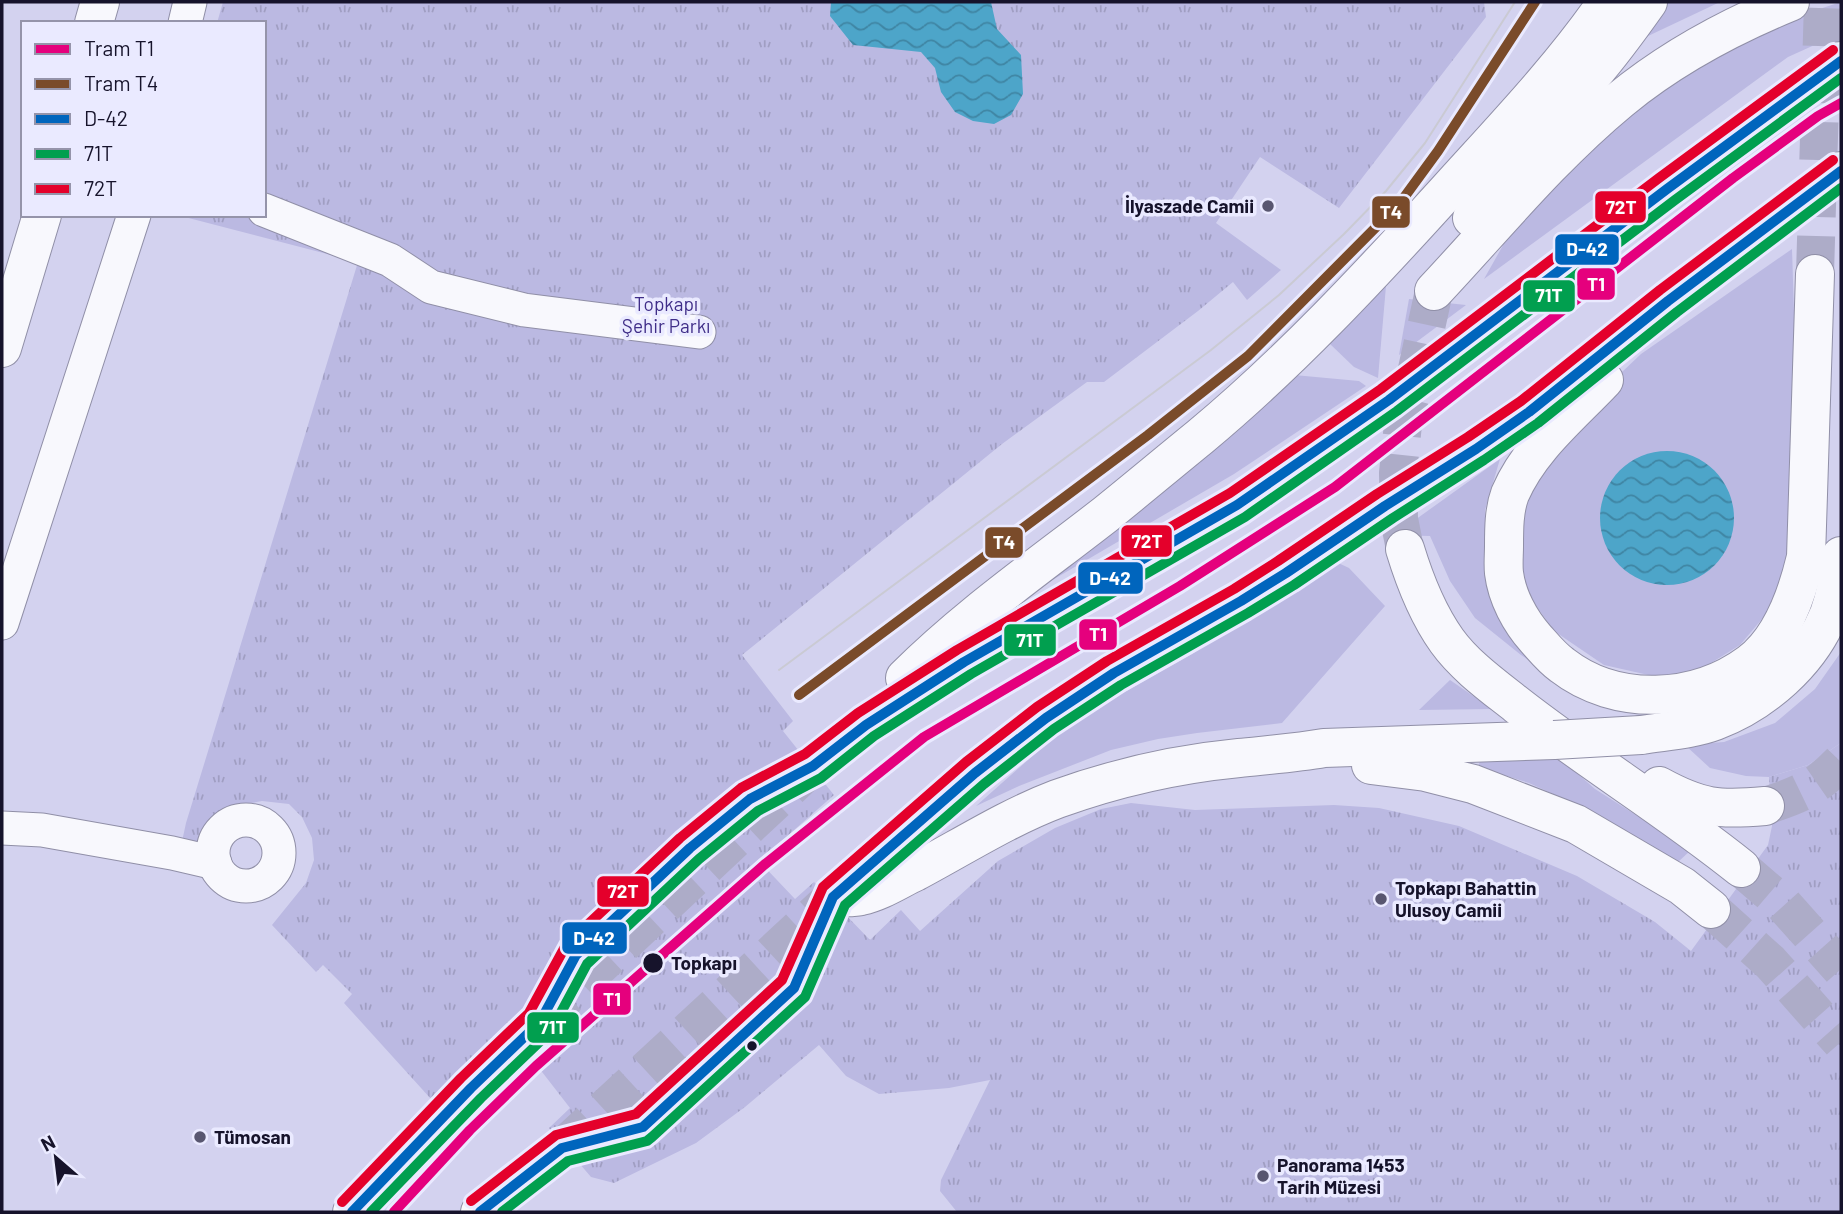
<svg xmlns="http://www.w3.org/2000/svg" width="1843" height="1214" viewBox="0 0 1843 1214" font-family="Barlow,sans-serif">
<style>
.grass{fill:#bbb9e2}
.park{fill:url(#park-tufts)}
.water{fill:url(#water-waves)}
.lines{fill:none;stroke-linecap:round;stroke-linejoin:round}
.primary-tunnel{stroke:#adacc8;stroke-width:38;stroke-dasharray:38 19;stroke-linecap:butt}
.street-casing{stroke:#908fa7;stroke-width:35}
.primary-casing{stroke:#908fa7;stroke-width:40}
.highway-casing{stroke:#908fa7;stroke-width:40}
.street{stroke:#f8f8fd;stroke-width:33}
.primary{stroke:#f8f8fd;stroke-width:38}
.highway{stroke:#f8f8fd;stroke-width:38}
.tram{stroke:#cacad3;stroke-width:2}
.primary-bridge-casing{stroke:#908fa7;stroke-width:40;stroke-linecap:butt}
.primary-bridge{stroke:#f8f8fd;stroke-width:38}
.bus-1-casing{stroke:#eaeaff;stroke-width:16}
.bus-2-casing{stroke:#eaeaff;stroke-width:16}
.bus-3-casing{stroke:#eaeaff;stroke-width:16}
.bus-1{stroke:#0065bd;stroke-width:10}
.bus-2{stroke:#019f4f;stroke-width:10}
.bus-3{stroke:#e4002b;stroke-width:10}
.tram-1-casing{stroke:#eaeaff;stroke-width:16}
.tram-2-casing{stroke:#eaeaff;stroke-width:16}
.tram-1{stroke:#e5007d;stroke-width:10}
.tram-2{stroke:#7a4b2a;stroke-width:10}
.poi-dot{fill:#585670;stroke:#eaeaff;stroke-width:2.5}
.stop-dot{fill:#16132b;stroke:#eaeaff;stroke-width:2.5}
.labels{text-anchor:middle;stroke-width:7;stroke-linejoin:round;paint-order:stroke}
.poi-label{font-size:19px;font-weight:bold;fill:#16132b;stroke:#eaeaff;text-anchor:start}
.park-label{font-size:19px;fill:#3f2d88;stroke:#eaeaff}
.stop-label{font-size:19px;font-weight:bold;fill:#16132b;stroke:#eaeaff;text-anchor:start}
.line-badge{stroke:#eaeaff;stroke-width:2.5}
.badge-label{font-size:19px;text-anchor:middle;font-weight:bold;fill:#fff}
</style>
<defs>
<pattern id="park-tufts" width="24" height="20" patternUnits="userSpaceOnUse" patternTransform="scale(1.75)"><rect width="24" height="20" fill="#bbb9e2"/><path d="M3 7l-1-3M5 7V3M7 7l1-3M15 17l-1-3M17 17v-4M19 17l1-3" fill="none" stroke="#a09ec2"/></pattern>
<pattern id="water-waves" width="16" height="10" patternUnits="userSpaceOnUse" patternTransform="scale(1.75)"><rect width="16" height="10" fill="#4da5c9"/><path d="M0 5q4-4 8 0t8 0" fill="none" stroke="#3f85a3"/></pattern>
</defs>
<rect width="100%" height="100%" fill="#d3d2ef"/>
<g class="grass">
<polygon points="1662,2 1720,2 1629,45"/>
<polygon points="1841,2 1841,33 1788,57 1484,279 1524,208 1587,144 1688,68 1764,27"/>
<polygon points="1792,249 1801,532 1773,606 1740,645 1695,673 1653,676 1604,665 1554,631 1518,580 1522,467 1641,354"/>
<polygon points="1386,286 1378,378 1354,367 1329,343"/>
<polygon points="1409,299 1466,305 1399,355"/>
<polygon points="1294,375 1359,381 1366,386 1234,474 1006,607"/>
<polygon points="1500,459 1485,510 1485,562 1591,702 1521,655 1475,618 1450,581 1430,536 1394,535"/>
<polygon points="1332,560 1349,568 1385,606 1282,723 1197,733 1158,739 1111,750 1019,786 976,806 1054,737 1114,698 1192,654"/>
<polygon points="1841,652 1841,743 1808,765 1769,777 1746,776 1710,768 1685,745 1724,742 1775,723 1815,689"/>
<polygon points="1450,680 1492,709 1419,710"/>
<polygon points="1481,758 1562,760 1595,789 1691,850 1678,862 1601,816 1529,783 1478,767"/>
</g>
<polygon class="park" points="223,2 1484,2 1486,17 1339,208 1260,157 1216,223 1281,270 1247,300 1233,282 1198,311 1104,382 1087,382 1002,444 742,655 793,721 783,731 834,795 759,861 795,899 814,882 870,940 901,910 920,931 998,861 1055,828 1101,809 1131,803 1195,810 1334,805 1379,808 1459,826 1577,876 1655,922 1691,951 1768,845 1772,826 1769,777 1808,765 1841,743 1841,1212 957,1212 940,1191 941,1180 990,1080 949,1088 879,1094 846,1076 819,1045 745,1107 696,1143 614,1183 591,1177 549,1128 570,1108 532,1059 556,1038 532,1008 431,1099 344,1003 352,994 323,965 316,972 272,925 306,883 314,860 312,838 302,817 289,804 262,801 230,807 210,822 199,848 181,846 186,823 358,262 177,215 264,215 264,23 217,23"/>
<g class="water">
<polygon points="831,2 991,2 997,29 1021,55 1023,94 1011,115 994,124 973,121 955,112 941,92 935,68 921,52 853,45 830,16"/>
<circle cx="1667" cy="518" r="67"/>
</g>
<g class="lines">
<g class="primary-tunnel">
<polyline points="1815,274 1823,2"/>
<polyline points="1405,549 1399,519 1398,473 1403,424 1414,383 1434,291"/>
<path d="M1765,806C1799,795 1816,788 1841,762"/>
<polyline points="1741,868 1783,904 1841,969"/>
<polyline points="1711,909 1770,962 1841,1042"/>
<polyline points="540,1022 813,766"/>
<polyline points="562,1148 833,897"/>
</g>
<defs>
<g id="street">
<polyline points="185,23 190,2"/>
<polyline points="264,210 390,260 431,287 524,310 699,332"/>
<polyline points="2,623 134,215"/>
<circle cx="246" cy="853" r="33"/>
<polyline points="2,828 42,830 172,853 215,863"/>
</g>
<g id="primary">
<path d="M1472,218C1506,165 1551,120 1593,74C1613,51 1631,26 1648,2"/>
<path d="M1434,291C1495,226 1551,157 1620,100C1671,58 1729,27 1790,2"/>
<path d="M1604,380C1570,416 1530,448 1510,494C1504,510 1504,529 1504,546C1504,555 1503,564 1504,573C1507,597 1520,621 1536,639C1544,648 1552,658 1562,665C1616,707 1696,703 1750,663C1782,639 1797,595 1806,557L1815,274"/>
<path d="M1405,549C1415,582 1427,613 1447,641C1465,666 1493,686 1517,705C1590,762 1669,810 1741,868"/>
<path d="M905,678C966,617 1038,567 1106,514C1137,489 1168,463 1200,437C1289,363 1369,277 1447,191C1502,130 1560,70 1607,2"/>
<path d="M1641,735C1665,731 1691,730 1715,721C1763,703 1810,662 1829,614C1836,595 1839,576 1841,556"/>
<polyline points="1371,765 1426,772 1473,784 1576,824 1682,886 1711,909"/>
<polyline points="813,766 866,725 906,698 964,662 1237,505 1292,468 1389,400 1667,189 1841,61"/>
<path d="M1659,786C1701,809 1719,810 1765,806"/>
<polyline points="833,897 975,773 1046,718 1114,673 1241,601 1286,573 1385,506 1476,449 1529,412 1668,301 1841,171"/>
<path d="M835,897C843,897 853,898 861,896C880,892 898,880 915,872C962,847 1007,818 1057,799C1115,778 1177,764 1239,758C1267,755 1295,753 1324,748L1554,740"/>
<polyline points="352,1212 471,1088 540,1022"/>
<polyline points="480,1212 562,1148"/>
</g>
<g id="highway">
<polyline points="94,23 100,2"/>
<polyline points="2,348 42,215"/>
</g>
</defs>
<use href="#street" class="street-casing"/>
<use href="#primary" class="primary-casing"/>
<use href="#highway" class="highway-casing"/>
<use href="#street" class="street"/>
<use href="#primary" class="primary"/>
<use href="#highway" class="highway"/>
<polyline class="tram" points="779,670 1211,350 1279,295 1344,234 1386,191 1425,143 1515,2"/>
<defs>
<polyline id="primary-bridge" points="1554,740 1641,735"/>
</defs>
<use href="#primary-bridge" class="primary-bridge-casing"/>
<use href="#primary-bridge" class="primary-bridge"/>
<defs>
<g id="bus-1">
<polyline points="352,1212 471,1088 540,1022 576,955 690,848 750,799 813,766 866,725 964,662 1237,505 1389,400 1667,189 1841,61"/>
<polyline points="480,1212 562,1148 643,1127 794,988 833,897 975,773 1046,718 1114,673 1241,601 1286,573 1385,506 1476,449 1529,412 1668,301 1841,171"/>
</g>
<g id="bus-2">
<polyline points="371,1212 481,1098 551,1031 587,964 699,859 758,811 821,778 874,736 971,674 1245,517 1397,411 1675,200 1841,78"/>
<polyline points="502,1212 568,1161 647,1141 652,1137 805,997 845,905 984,784 1054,729 1121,685 1248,613 1294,585 1393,518 1484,460 1538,423 1677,312 1841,188"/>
</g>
<g id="bus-3">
<polyline points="471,1201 556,1135 636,1114 782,980 823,887 966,762 1037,707 1107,661 1234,589 1278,561 1377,494 1468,437 1521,401 1660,290 1833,160"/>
<polyline points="342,1202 461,1078 529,1013 566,945 680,838 741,788 805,754 858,713 957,650 1230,493 1381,389 1659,178 1833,50"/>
</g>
</defs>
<use href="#bus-1" class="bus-1-casing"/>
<use href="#bus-2" class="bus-2-casing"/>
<use href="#bus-3" class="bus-3-casing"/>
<use href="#bus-1" class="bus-1"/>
<use href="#bus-2" class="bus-2"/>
<use href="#bus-3" class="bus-3"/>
<defs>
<polyline id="tram-1" points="394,1212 470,1130 536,1066 764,865 924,737 1180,586 1335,487 1733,178 1818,116 1841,103"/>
<polyline id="tram-2" points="799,695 1148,435 1248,356 1400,203 1438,151 1535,2"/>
</defs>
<use href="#tram-1" class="tram-1-casing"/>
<use href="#tram-2" class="tram-2-casing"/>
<use href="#tram-1" class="tram-1"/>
<use href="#tram-2" class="tram-2"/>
</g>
<g class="poi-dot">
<circle cx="1268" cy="206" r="7"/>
<circle cx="1381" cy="899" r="7"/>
<circle cx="200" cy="1137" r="7"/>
<circle cx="1263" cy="1176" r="7"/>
</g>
<g class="stop-dot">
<circle cx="653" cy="963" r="11"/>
<circle cx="752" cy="1046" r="6"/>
</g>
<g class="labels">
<g class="poi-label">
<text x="1254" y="213" text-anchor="end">İlyaszade Camii</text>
<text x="1395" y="895">Topkapı Bahattin<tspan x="1395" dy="22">Ulusoy Camii</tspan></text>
<text x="214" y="1144">Tümosan</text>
<text x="1277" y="1172">Panorama 1453<tspan x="1277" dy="22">Tarih Müzesi</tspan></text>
</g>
<g class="park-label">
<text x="666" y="311">Topkapı<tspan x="666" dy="22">Şehir Parkı</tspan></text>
</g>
<g class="stop-label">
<text x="671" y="970">Topkapı</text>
</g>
</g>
<g class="line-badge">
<rect x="1594" y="190" width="53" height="34" rx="7" fill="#e4002b"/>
<rect x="1371" y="195" width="40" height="34" rx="7" fill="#7a4b2a"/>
<rect x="1554" y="233" width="66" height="33" rx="7" fill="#0065bd"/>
<rect x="1576" y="267" width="40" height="34" rx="7" fill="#e5007d"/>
<rect x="1522" y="279" width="54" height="34" rx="7" fill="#019f4f"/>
<rect x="1120" y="524" width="53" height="34" rx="7" fill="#e4002b"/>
<rect x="984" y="526" width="40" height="33" rx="7" fill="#7a4b2a"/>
<rect x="1077" y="561" width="67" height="34" rx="7" fill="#0065bd"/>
<rect x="1078" y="618" width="40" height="33" rx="7" fill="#e5007d"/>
<rect x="1003" y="623" width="54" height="34" rx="7" fill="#019f4f"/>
<rect x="596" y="875" width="54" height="33" rx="7" fill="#e4002b"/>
<rect x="561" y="921" width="67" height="34" rx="7" fill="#0065bd"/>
<rect x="592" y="982" width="40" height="34" rx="7" fill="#e5007d"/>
<rect x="526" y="1011" width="54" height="33" rx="7" fill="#019f4f"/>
</g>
<g class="badge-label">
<text x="1621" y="214">72T</text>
<text x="1391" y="219">T4</text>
<text x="1587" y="256">D-42</text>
<text x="1596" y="291">T1</text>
<text x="1549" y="302">71T</text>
<text x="1147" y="548">72T</text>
<text x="1004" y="549">T4</text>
<text x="1110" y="585">D-42</text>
<text x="1098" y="641">T1</text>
<text x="1030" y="647">71T</text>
<text x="623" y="898">72T</text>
<text x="594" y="945">D-42</text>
<text x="612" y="1006">T1</text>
<text x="553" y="1034">71T</text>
</g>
<rect width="1843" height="1214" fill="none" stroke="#16132b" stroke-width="7"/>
<rect x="21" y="21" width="245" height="196" fill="#eaeaff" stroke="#9594aa" stroke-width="2"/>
<rect x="35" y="44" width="35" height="10" fill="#e5007d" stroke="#9594aa" stroke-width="2"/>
<text x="84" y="56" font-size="21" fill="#16132b">Tram T1</text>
<rect x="35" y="79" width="35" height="10" fill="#7a4b2a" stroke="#9594aa" stroke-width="2"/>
<text x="84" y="91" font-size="21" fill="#16132b">Tram T4</text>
<rect x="35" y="114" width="35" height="10" fill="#0065bd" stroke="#9594aa" stroke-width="2"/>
<text x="84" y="126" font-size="21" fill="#16132b">D-42</text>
<rect x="35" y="149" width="35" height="10" fill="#019f4f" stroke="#9594aa" stroke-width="2"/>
<text x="84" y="161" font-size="21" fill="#16132b">71T</text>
<rect x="35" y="184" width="35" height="10" fill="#e4002b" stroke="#9594aa" stroke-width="2"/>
<text x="84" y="196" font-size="21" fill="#16132b">72T</text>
<g transform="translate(56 1158) rotate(332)" stroke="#eaeaff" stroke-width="5" paint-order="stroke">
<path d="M0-5L12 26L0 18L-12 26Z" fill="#16132b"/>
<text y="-10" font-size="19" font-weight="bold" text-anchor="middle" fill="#16132b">N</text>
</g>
</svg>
